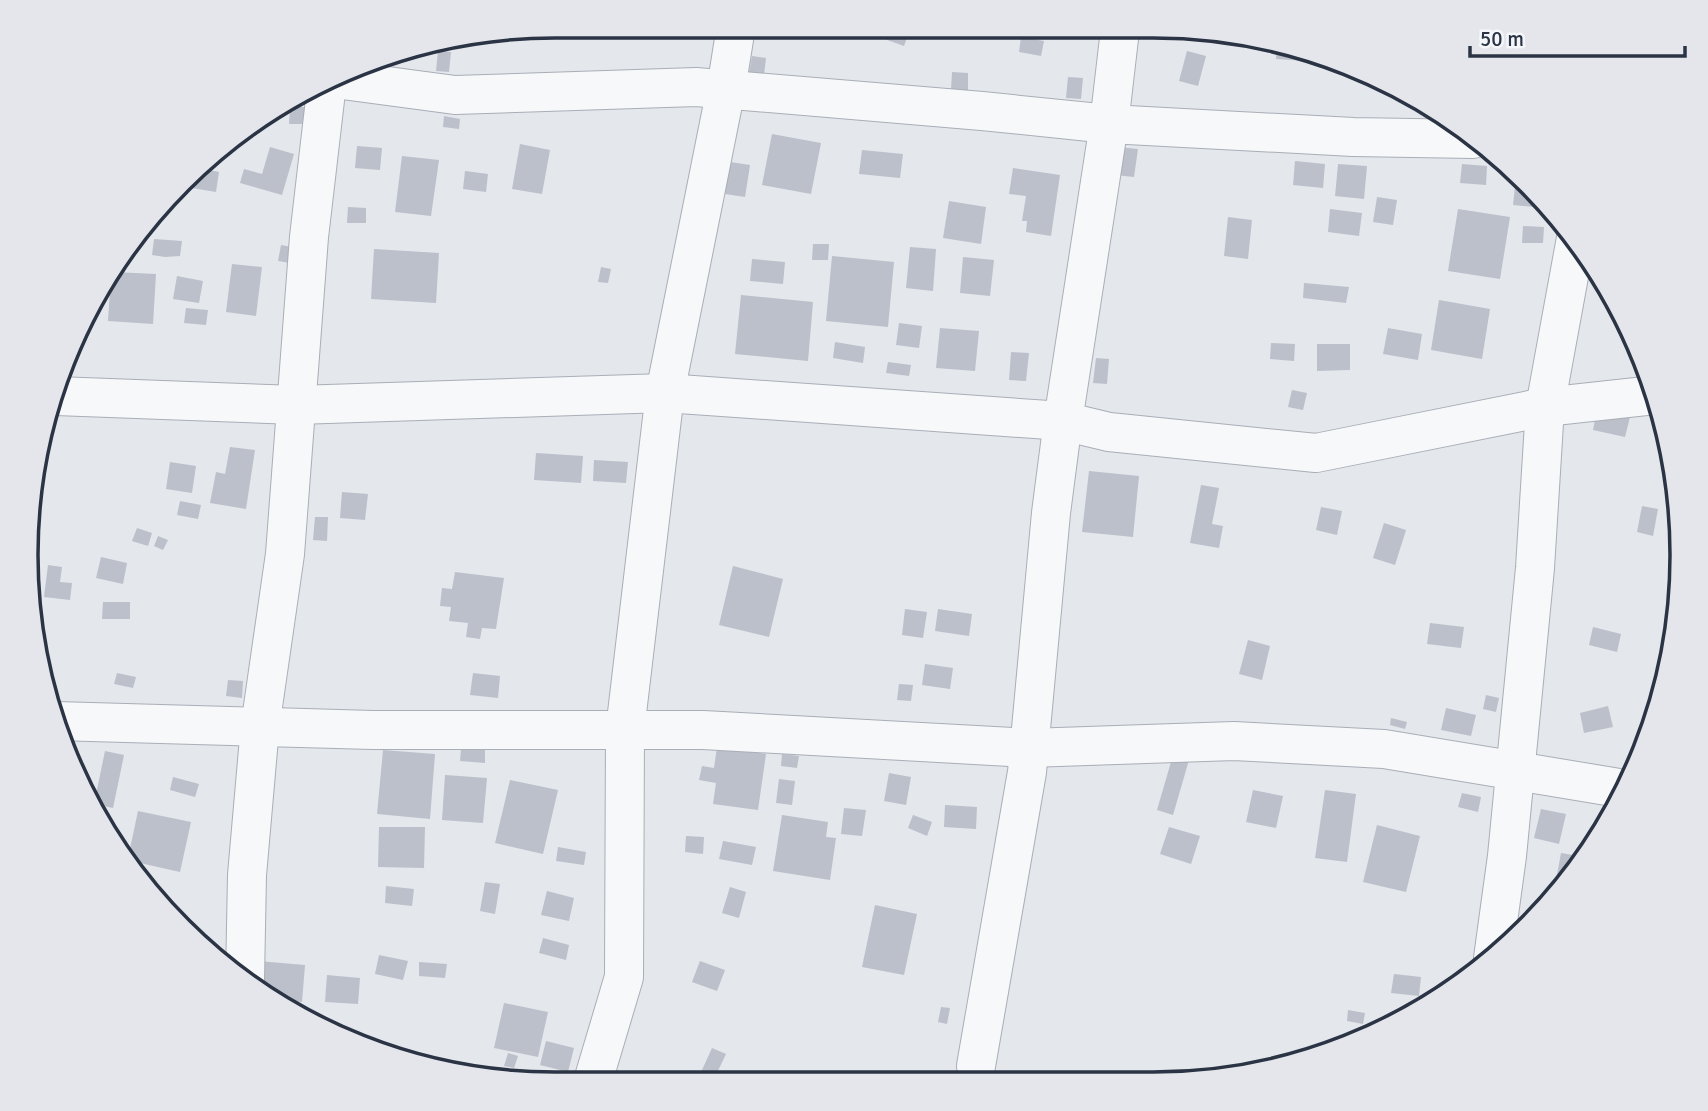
<svg xmlns="http://www.w3.org/2000/svg" width="1708" height="1111" viewBox="0 0 1708 1111" font-family="Signika,sans-serif">
<style>
.building{fill:#bbc0ca}
.lines{fill:none;stroke-linecap:round;stroke-linejoin:round}
.minor-casing{stroke:#a9aeb7;stroke-width:40}
.minor{stroke:#f7f8fa;stroke-width:38}
.rim{fill:none;stroke:#2b3445;stroke-width:3.5}
</style>
<rect width="100%" height="100%" fill="#e4e7ec"/>
<g class="building">
<polygon points="879,28 910,29 904,46 876,36"/>
<polygon points="1021,37 1044,41 1041,56 1019,52"/>
<polygon points="1277,48 1306,56 1306,61 1276,59"/>
<polygon points="438,51 451,52 449,72 436,71"/>
<polygon points="1187,51 1206,56 1198,86 1179,81"/>
<polygon points="752,56 766,58 764,75 749,73"/>
<polygon points="952,72 968,73 968,91 951,90"/>
<polygon points="1068,77 1083,78 1081,99 1066,98"/>
<polygon points="290,107 307,107 306,124 289,124"/>
<polygon points="262,115 258,133 245,130 261,116"/>
<polygon points="444,116 460,119 459,129 443,127"/>
<polygon points="772,134 821,143 811,194 762,185"/>
<polygon points="520,144 550,150 542,194 512,189"/>
<polygon points="357,146 382,148 380,170 355,168"/>
<polygon points="270,147 294,154 282,195 240,183 244,169 262,174"/>
<polygon points="1118,147 1138,149 1134,177 1115,175"/>
<polygon points="862,150 903,154 900,178 859,174"/>
<polygon points="402,156 439,160 431,216 395,212"/>
<polygon points="1295,161 1325,164 1323,188 1293,185"/>
<polygon points="730,162 750,165 745,197 725,194"/>
<polygon points="1338,164 1367,166 1364,199 1335,196"/>
<polygon points="1462,164 1487,166 1486,185 1460,183"/>
<polygon points="1013,168 1060,175 1051,236 1026,232 1027,221 1022,221 1026,196 1009,194"/>
<polygon points="204,169 219,172 216,192 192,188 193,179"/>
<polygon points="465,171 488,174 486,192 463,189"/>
<polygon points="1516,177 1520,177 1545,204 1544,208 1513,205"/>
<polygon points="1377,197 1397,200 1393,225 1373,222"/>
<polygon points="949,201 986,207 981,244 943,238"/>
<polygon points="348,207 366,208 366,223 347,223"/>
<polygon points="1330,209 1362,213 1359,236 1328,232"/>
<polygon points="1458,209 1510,217 1500,279 1448,271"/>
<polygon points="1228,217 1252,220 1248,259 1224,256"/>
<polygon points="1523,226 1544,227 1543,243 1522,243"/>
<polygon points="154,239 182,241 180,256 165,257 152,255"/>
<polygon points="813,244 829,244 828,260 812,260"/>
<polygon points="281,245 292,247 290,263 278,261"/>
<polygon points="910,247 936,249 933,291 906,288"/>
<polygon points="374,249 439,253 436,303 371,299"/>
<polygon points="832,256 894,262 888,327 826,321"/>
<polygon points="963,257 994,260 990,296 960,293"/>
<polygon points="752,259 785,262 783,284 750,281"/>
<polygon points="232,264 262,267 256,316 226,312"/>
<polygon points="601,267 611,269 608,283 598,282"/>
<polygon points="114,272 156,274 153,324 108,321 111,276"/>
<polygon points="177,276 203,281 199,303 173,299"/>
<polygon points="1304,283 1349,287 1346,303 1303,298"/>
<polygon points="100,295 97,310 92,309"/>
<polygon points="741,295 813,302 808,361 735,354"/>
<polygon points="1439,300 1490,309 1482,359 1431,350"/>
<polygon points="186,308 208,310 206,325 184,323"/>
<polygon points="899,323 922,326 919,348 896,345"/>
<polygon points="940,328 979,331 975,371 936,368"/>
<polygon points="1388,328 1422,334 1418,360 1383,354"/>
<polygon points="835,342 865,347 863,363 833,358"/>
<polygon points="1271,343 1295,344 1294,361 1270,359"/>
<polygon points="1317,344 1350,344 1350,370 1317,371"/>
<polygon points="1011,352 1029,353 1026,381 1009,380"/>
<polygon points="1096,358 1109,359 1107,384 1093,383"/>
<polygon points="888,362 911,365 909,376 886,373"/>
<polygon points="1292,390 1307,393 1303,410 1288,407"/>
<polygon points="1597,409 1630,417 1625,437 1593,430"/>
<polygon points="230,447 255,450 246,509 210,503 216,472 225,474"/>
<polygon points="536,453 583,456 581,483 534,480"/>
<polygon points="594,460 628,462 626,483 593,481"/>
<polygon points="170,462 196,466 192,493 166,489"/>
<polygon points="1089,471 1139,476 1133,537 1082,532"/>
<polygon points="1201,485 1219,488 1212,524 1223,526 1219,548 1190,543"/>
<polygon points="342,492 368,494 365,520 340,518"/>
<polygon points="32,500 37,501 33,523 28,522 27,520"/>
<polygon points="180,501 201,505 198,519 177,515"/>
<polygon points="1642,506 1658,509 1653,536 1637,532"/>
<polygon points="1321,507 1342,511 1337,535 1316,530"/>
<polygon points="315,517 328,517 327,541 313,540"/>
<polygon points="1384,523 1406,530 1395,565 1373,558"/>
<polygon points="137,528 152,533 148,546 132,541"/>
<polygon points="158,536 168,540 163,550 154,546"/>
<polygon points="101,557 127,563 123,584 96,578"/>
<polygon points="48,565 62,567 60,582 72,583 70,600 44,597"/>
<polygon points="733,566 783,579 769,637 719,625"/>
<polygon points="455,572 504,578 496,629 482,628 480,639 466,637 468,623 449,621 451,607 440,606 442,588 452,589"/>
<polygon points="103,602 130,602 130,619 102,619"/>
<polygon points="905,609 927,612 923,638 902,635"/>
<polygon points="938,609 972,614 969,636 935,631"/>
<polygon points="1430,623 1464,627 1461,648 1427,644"/>
<polygon points="1593,627 1621,634 1617,652 1589,645"/>
<polygon points="1248,640 1270,646 1262,680 1239,674"/>
<polygon points="1667,642 1673,644 1660,697 1655,695"/>
<polygon points="925,664 953,668 950,689 922,685"/>
<polygon points="117,673 136,677 133,688 114,684"/>
<polygon points="473,673 500,676 498,698 470,695"/>
<polygon points="228,680 243,681 242,698 226,696"/>
<polygon points="899,684 913,685 911,701 897,700"/>
<polygon points="1486,695 1499,698 1496,712 1483,709"/>
<polygon points="1608,706 1613,727 1584,733 1580,713"/>
<polygon points="1446,708 1476,715 1471,736 1441,730"/>
<polygon points="1391,718 1407,722 1405,729 1390,725"/>
<polygon points="717,747 766,754 758,810 713,804 716,783 699,780 702,766 714,768"/>
<polygon points="461,749 485,750 485,763 460,761"/>
<polygon points="383,750 435,754 430,819 377,814"/>
<polygon points="105,751 124,755 113,808 94,804"/>
<polygon points="782,754 799,756 797,768 781,766"/>
<polygon points="1173,755 1189,760 1173,815 1157,810"/>
<polygon points="889,773 911,777 906,805 884,801"/>
<polygon points="445,775 487,778 483,823 442,820"/>
<polygon points="173,777 199,784 195,797 170,790"/>
<polygon points="779,779 795,781 792,805 776,803"/>
<polygon points="510,780 558,790 543,854 495,843"/>
<polygon points="1253,790 1283,796 1276,828 1246,822"/>
<polygon points="1325,790 1356,794 1347,862 1315,858"/>
<polygon points="1462,793 1481,797 1478,812 1458,807"/>
<polygon points="945,805 977,807 976,829 944,827"/>
<polygon points="844,808 866,810 862,836 841,834"/>
<polygon points="1541,809 1566,814 1559,844 1534,838"/>
<polygon points="138,811 191,822 180,872 131,861 128,858"/>
<polygon points="782,815 828,822 826,837 836,838 830,880 773,871"/>
<polygon points="913,815 932,822 927,836 908,828"/>
<polygon points="1377,825 1420,836 1406,892 1363,882"/>
<polygon points="379,827 425,827 424,868 378,867"/>
<polygon points="1169,827 1200,836 1191,864 1160,854"/>
<polygon points="686,836 704,837 703,854 685,852"/>
<polygon points="723,841 756,847 752,865 719,859"/>
<polygon points="558,847 586,852 584,865 556,861"/>
<polygon points="1561,853 1585,857 1552,902"/>
<polygon points="485,882 500,884 495,914 480,911"/>
<polygon points="386,886 414,889 412,906 385,903"/>
<polygon points="730,887 746,892 739,918 722,913"/>
<polygon points="547,891 574,898 569,921 541,915"/>
<polygon points="875,905 917,914 904,975 862,967"/>
<polygon points="543,938 569,945 566,960 539,953"/>
<polygon points="379,955 408,961 403,980 375,974"/>
<polygon points="258,961 305,965 302,1002 276,999 256,986"/>
<polygon points="700,961 725,970 717,991 692,982"/>
<polygon points="419,962 447,964 445,978 419,976"/>
<polygon points="1394,974 1421,977 1419,996 1391,993"/>
<polygon points="327,975 360,978 358,1004 325,1002"/>
<polygon points="504,1003 548,1012 538,1057 494,1048"/>
<polygon points="941,1007 950,1008 947,1024 938,1022"/>
<polygon points="1348,1010 1365,1013 1363,1024 1347,1021"/>
<polygon points="546,1041 574,1048 568,1072 540,1065"/>
<polygon points="712,1048 726,1054 716,1075 730,1081 697,1081"/>
<polygon points="508,1053 518,1056 514,1068 504,1066"/>
</g>
<g class="lines">
<defs>
<g id="minor">
<polyline points="335,79 455,95 696,87 982,111 1109,124 1353,137 1473,139"/>
<polyline points="56,396 297,405 665,393 1063,421 1109,432 1316,453 1545,407 1655,395"/>
<polyline points="56,721 373,730 703,730 1029,748 1234,741 1384,749 1625,789"/>
<polyline points="1493,958 1507,856 1535,568 1545,407 1576,238"/>
<polyline points="245,979 247,875 260,727 285,554 309,237 327,83"/>
<polyline points="976,1066 1027,772 1051,513 1063,421 1109,124 1120,30"/>
<polyline points="593,1081 624,977 625,730 665,393 726,89 736,27"/>
</g>
</defs>
<use href="#minor" class="minor-casing"/>
<use href="#minor" class="minor"/>
</g>
<path d="M0 0H1708V1111H0ZM555 38H1153A517 517 0 0 1 1670 555V555A517 517 0 0 1 1153 1072H555A517 517 0 0 1 38 555V555A517 517 0 0 1 555 38Z" fill="#e4e6eb" fill-rule="evenodd"/>
<path class="rim" d="M555 38H1153A517 517 0 0 1 1670 555V555A517 517 0 0 1 1153 1072H555A517 517 0 0 1 38 555V555A517 517 0 0 1 555 38Z"/>
<path d="M1470 46v10h215v-10" fill="none" stroke="#2b3445" stroke-width="3.5"/>
<text x="1480" y="46" font-size="21" fill="#2b3445" stroke="#f4f6f9" stroke-width="5" paint-order="stroke">50 m</text>
</svg>
